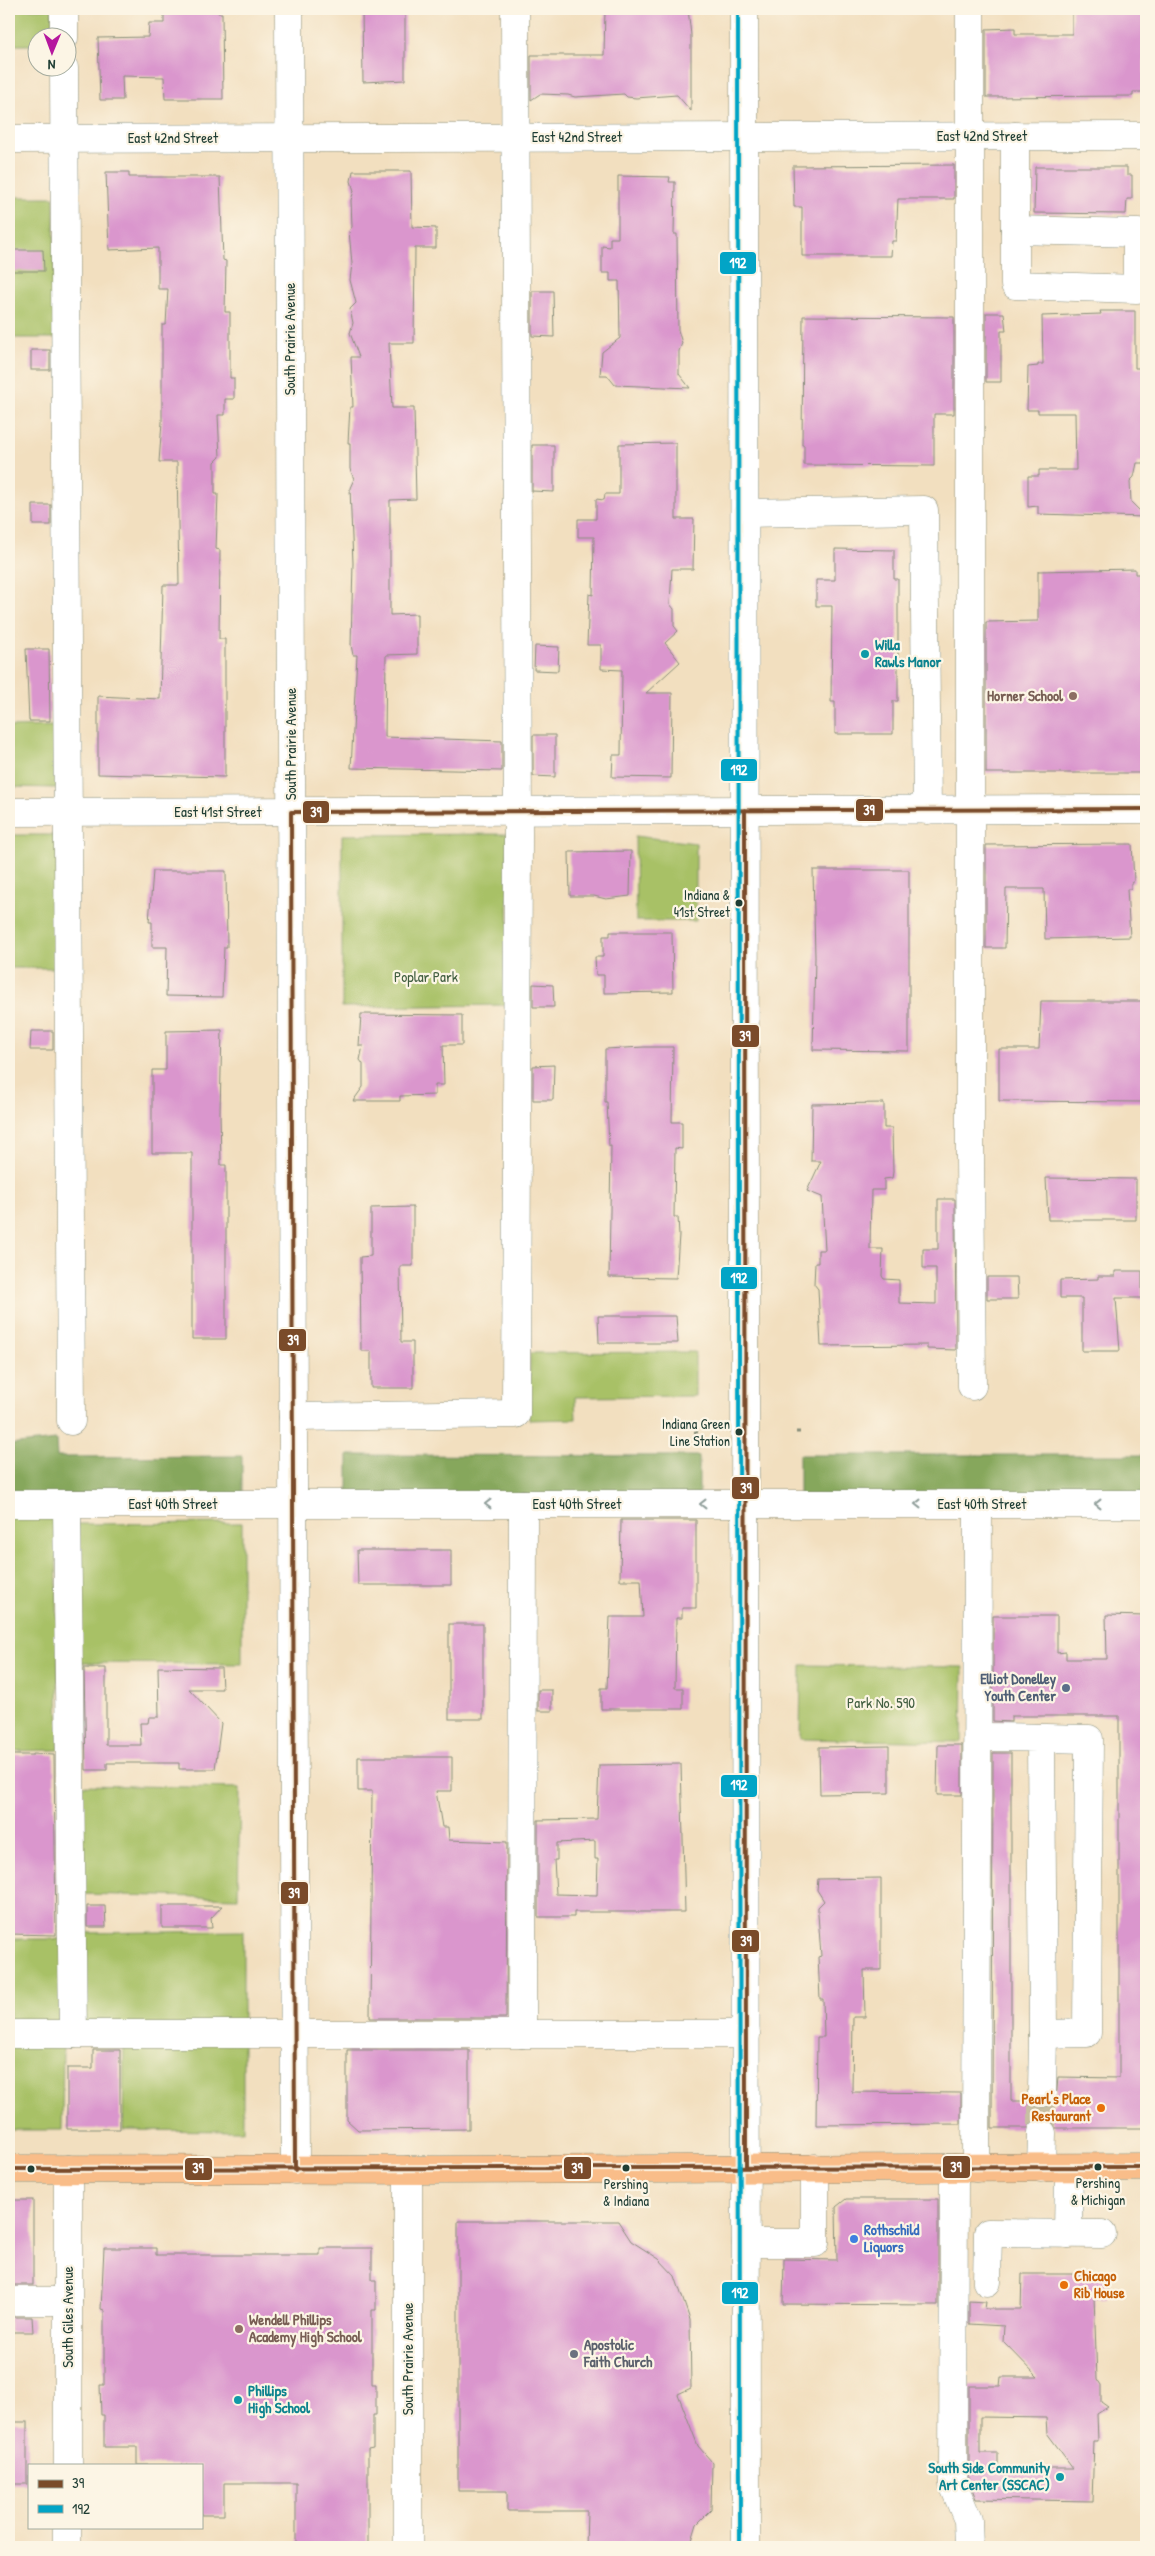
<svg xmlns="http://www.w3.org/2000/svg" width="1155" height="2556" viewBox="0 0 1155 2556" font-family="'Patrick Hand',sans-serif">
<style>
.green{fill:#a8c166;stroke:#647f4d}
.forest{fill:#86a75b;stroke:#527248}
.building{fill:#da96cd;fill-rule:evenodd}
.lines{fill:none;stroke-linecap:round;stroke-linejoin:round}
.minor-tunnel{stroke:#c8bfa3;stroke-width:28;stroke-dasharray:28 14;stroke-linecap:butt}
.minor-casing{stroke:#888e7a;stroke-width:29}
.major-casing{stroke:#888e7a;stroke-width:29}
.path{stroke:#888e7a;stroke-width:3;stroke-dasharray:4 4;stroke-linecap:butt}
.minor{stroke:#fff;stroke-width:28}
.major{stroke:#f9bd89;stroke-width:28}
.bus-1-casing{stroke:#fcf5e5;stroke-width:8}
.bus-2-casing{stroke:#fcf5e5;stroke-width:8}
.bus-1{stroke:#7a4b2a;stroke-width:4}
.bus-2{stroke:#02a4c6;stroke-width:4}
.oneway{stroke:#8f9e9a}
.culture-dot{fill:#0f9aa8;stroke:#fcf5e5;stroke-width:2}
.education-dot{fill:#8d6e63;stroke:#fcf5e5;stroke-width:2}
.bus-dot{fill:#1f3d34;stroke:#fcf5e5;stroke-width:2}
.service-dot{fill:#5c6f8a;stroke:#fcf5e5;stroke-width:2}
.food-dot{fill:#e8710a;stroke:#fcf5e5;stroke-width:2}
.shop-dot{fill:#3f7fe0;stroke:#fcf5e5;stroke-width:2}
.worship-dot{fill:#6b7280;stroke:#fcf5e5;stroke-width:2}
.labels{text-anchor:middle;stroke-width:4.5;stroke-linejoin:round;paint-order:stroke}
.bus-label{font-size:14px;fill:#1f3d34;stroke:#fcf5e5;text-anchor:end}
.street-label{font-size:15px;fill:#1f3d34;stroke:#fcf5e5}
.culture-label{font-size:15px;font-weight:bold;fill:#0d838f;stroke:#fcf5e5;text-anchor:start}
.education-label{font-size:15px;font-weight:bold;fill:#785e54;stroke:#fcf5e5;text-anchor:end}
.park-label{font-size:15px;fill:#415e40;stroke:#fcf5e5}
.service-label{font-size:15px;font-weight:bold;fill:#4e5e75;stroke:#fcf5e5;text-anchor:end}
.food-label{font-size:15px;font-weight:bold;fill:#c56008;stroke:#fcf5e5;text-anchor:end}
.shop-label{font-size:15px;font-weight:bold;fill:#366cbe;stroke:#fcf5e5;text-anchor:start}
.worship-label{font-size:15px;font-weight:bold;fill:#5b616d;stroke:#fcf5e5;text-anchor:start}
.line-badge{stroke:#fcf5e5;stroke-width:2}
.badge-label{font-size:14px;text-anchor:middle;font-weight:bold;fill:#fff}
</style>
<rect width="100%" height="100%" fill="#fcf5e5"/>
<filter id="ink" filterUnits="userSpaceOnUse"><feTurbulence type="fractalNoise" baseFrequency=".02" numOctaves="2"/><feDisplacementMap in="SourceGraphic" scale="10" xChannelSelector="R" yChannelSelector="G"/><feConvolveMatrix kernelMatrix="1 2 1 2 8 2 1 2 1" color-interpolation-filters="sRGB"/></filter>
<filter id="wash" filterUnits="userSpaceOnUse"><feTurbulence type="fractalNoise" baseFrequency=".0096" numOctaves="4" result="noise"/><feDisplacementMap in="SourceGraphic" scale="20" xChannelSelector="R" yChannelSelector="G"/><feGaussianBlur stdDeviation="1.12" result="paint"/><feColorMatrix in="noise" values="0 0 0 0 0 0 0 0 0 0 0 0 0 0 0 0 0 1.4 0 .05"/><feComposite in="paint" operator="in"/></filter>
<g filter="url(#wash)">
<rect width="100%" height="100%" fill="#f2dfbf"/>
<g class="green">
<polygon points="9,9 52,9 52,37 38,38 37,45 9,45"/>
<polygon points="9,197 54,197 55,338 9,338"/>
<polygon points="57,726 57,788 9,787 9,727"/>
<polygon points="507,834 510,1005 342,1007 342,835"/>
<rect x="9" y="835" width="48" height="133"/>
<polygon points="635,836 696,843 696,921 636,921"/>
<polygon points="695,1352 695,1396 575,1397 576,1419 529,1420 530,1353"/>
<polygon points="56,1516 59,1750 9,1751 9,1517"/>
<polygon points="242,1523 242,1664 78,1663 75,1524"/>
<polygon points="801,1665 963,1667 962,1742 800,1739"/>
<polygon points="80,1785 240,1788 238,1898 81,1894"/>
<polygon points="243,1931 243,2027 78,2025 78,1933"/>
<rect x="9" y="1939" width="58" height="88"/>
<polygon points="124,2038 243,2040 243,2131 123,2130"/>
<polygon points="9,2041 63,2042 62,2130 9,2130"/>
</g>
<g class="forest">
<polygon points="56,1440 57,1457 242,1456 242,1494 9,1495 9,1445"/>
<polygon points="348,1455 699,1456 699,1495 348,1495"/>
<polygon points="799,1455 1145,1455 1145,1497 799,1495"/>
</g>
<g id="blocks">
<g class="building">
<polygon points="164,9 218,9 218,13 222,13 223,99 165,99 164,77 122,76 123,100 100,100 98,38 148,37 149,23 164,23"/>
<polygon points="362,9 405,9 405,80 363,82"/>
<polygon points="605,9 688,9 691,35 691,111 677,95 636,98 627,97 624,94 575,97 568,95 540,94 531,100 531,55 604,55"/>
<polygon points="1072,9 1144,9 1144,92 1133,92 1133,96 986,97 986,29 1015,28 1015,34 1072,34"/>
<polygon points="954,165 954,199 898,199 896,241 892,241 891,256 802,256 802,207 794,207 793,166"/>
<polygon points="1035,167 1127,167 1127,175 1132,175 1132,199 1127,199 1126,214 1034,213"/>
<polygon points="353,171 411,171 412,227 436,228 436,248 415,248 414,343 389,343 392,408 414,408 416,499 390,500 390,615 417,614 417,654 386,655 385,737 502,741 502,771 351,768 357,655 353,655 351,645 353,563 350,488 354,479 350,469 350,443 348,443 350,407 353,407 351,357 359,357 350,333 353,323 350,309 356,303 350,280 352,264 349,231 352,227 351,200 354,191 351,181"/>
<polygon points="106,172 129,172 129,177 220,177 223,260 226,261 225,312 230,312 230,378 234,378 234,399 225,399 225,415 218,415 220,457 215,462 215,494 218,494 216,549 220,550 219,639 225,639 225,777 98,774 98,696 160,699 163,585 179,585 177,462 159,462 162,422 162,325 166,325 168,289 158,289 158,248 109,250"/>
<polygon points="618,176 670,177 669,182 675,182 674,234 677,234 678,330 682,343 679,351 679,374 690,388 615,385 607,375 600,375 602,352 620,338 619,281 610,281 610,273 602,273 602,246 610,247 610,238 618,238"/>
<polygon points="9,250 43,250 44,271 9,271"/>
<polygon points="532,291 553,291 554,337 532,336"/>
<polygon points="1100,311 1135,311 1135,368 1145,368 1145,409 1143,409 1144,463 1137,463 1134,477 1130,481 1131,502 1146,517 1038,514 1038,506 1028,507 1028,476 1039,476 1039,470 1076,470 1075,413 1038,413 1038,410 1027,410 1028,367 1038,366 1038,364 1043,364 1042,316 1101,314"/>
<polygon points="986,313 1004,313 1006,331 1001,331 1001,382 986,382"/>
<polygon points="803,316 954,317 954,414 934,414 934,466 804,465 804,445 802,445"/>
<rect x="31" y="350" width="19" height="20"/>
<polygon points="676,443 676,519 694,519 693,569 672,569 670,604 674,609 674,626 678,631 665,643 680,662 646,693 672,693 671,778 612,777 613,755 621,755 622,670 601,669 601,645 587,645 589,594 593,595 594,537 578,537 578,519 596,519 596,499 604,500 605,494 619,494 619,444"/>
<polygon points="532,445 554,445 554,492 532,491"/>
<rect x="33" y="505" width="18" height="20"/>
<polygon points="835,549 894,550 894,579 898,579 898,701 893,701 893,734 835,734 835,702 831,702 832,606 816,606 816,580 835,580"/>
<polygon points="1135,569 1135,574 1146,574 1145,773 986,773 986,622 1038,621 1038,571"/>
<polygon points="535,646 559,647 558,671 534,670"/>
<polygon points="26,649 49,649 50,721 29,721"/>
<polygon points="533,735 555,735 555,777 533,776"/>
<polygon points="1132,844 1134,881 1131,883 1131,889 1127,889 1130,937 1045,939 1044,889 1006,889 1005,948 986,948 986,845"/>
<polygon points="631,851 630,896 606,899 594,896 570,896 569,852"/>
<polygon points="813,870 909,870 909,1051 813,1050 815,957"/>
<polygon points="153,871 226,871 227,947 224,947 222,997 166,996 167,947 152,947 152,922 149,922"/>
<polygon points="610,932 672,932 673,992 604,993 604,975 596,975 595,957 603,957 603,936 610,936"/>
<polygon points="533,984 553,985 554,1007 533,1007"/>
<polygon points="1041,1001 1146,1001 1146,1102 999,1101 999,1049 1039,1049"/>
<polygon points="361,1014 462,1015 462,1045 443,1045 444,1085 435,1085 435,1095 400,1096 400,1101 353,1101 363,1087 363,1064 360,1060 363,1046 359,1046"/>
<polygon points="222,1030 220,1112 221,1165 226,1165 226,1339 192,1339 192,1153 152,1153 152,1070 166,1070 166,1031"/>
<polygon points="31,1031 53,1031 53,1050 30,1050"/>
<polygon points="644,1047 673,1047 672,1122 682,1122 682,1149 675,1148 674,1217 678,1217 679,1235 676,1278 609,1277 611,1146 609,1146 607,1102 605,1102 605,1049"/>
<polygon points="554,1065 553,1100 533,1100 533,1066"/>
<polygon points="884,1103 884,1128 892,1128 893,1172 892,1178 884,1179 884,1190 871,1190 870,1249 883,1249 882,1276 884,1279 899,1280 899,1303 936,1304 936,1268 923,1268 923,1249 938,1249 938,1199 955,1199 956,1350 927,1349 927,1345 821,1346 818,1289 814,1284 815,1263 818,1263 818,1250 825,1250 822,1197 807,1191 821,1161 811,1161 812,1104"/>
<polygon points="1046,1178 1136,1179 1136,1220 1048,1220"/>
<polygon points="413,1207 413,1266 400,1266 401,1342 413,1342 413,1388 371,1388 371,1351 361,1351 360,1257 371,1256 371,1208"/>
<polygon points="1115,1271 1142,1271 1142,1298 1116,1298 1120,1351 1082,1351 1082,1298 1060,1298 1060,1280 1098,1279 1098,1276 1115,1276"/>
<polygon points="987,1277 1017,1277 1018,1299 987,1299"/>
<polygon points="598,1316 676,1316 678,1343 599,1343"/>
<polygon points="621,1520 696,1520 696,1608 682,1608 682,1618 676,1618 675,1688 683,1688 683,1709 601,1709 601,1688 607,1688 610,1617 643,1617 641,1580 620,1580"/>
<polygon points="357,1550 451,1550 451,1585 358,1585"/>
<polygon points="1106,1615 1146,1616 1145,2128 1056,2128 1051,2120 1042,2117 1034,2120 1028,2128 992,2128 993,1753 1011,1753 1011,2101 1029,2101 1034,2107 1042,2109 1050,2106 1056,2101 1058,2077 1119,2078 1119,1716 1011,1716 1011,1722 993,1721 993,1616 1057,1616 1057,1653 1066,1652 1066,1659 1107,1659"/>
<rect x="449" y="1624" width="34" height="95"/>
<polygon points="158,1667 221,1668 222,1689 189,1689 221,1723 215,1769 179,1769 179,1763 107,1763 107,1770 86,1770 84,1668 106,1668 106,1745 141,1745 140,1723 148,1723 149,1717 159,1717"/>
<rect x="538" y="1690" width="14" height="21"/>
<polygon points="938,1745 962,1745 962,1795 937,1795"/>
<polygon points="889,1746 889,1793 820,1794 819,1747"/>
<polygon points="33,1754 54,1755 56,1935 9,1934 9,1755 33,1755"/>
<polygon points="358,1757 452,1757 452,1791 436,1791 442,1827 448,1827 449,1840 507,1842 506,2018 370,2018 372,1791 358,1791"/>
<path d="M681,1764L685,1912H574V1917H538V1820L597,1819L599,1765ZM595,1841V1859H598L597,1895L556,1894L554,1860H557V1843Z"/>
<polygon points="881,1878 881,1970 864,1970 865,2017 853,2017 852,2092 961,2093 961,2124 816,2125 817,2037 824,2037 823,1999 820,1999 818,1957 821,1956 818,1914 818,1907 824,1901 817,1890 818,1879"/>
<polygon points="87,1906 105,1906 106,1927 87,1927"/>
<polygon points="162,1906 222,1906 211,1918 212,1928 162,1928"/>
<polygon points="93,2050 120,2050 120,2129 67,2129 67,2068 93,2068"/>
<polygon points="347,2050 469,2050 469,2129 358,2130 347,2120"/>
<polygon points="846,2199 938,2199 938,2305 783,2304 784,2259 837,2260 836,2207"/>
<rect x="9" y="2200" width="24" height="85"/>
<polygon points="458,2221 618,2221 631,2241 659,2259 675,2276 690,2320 691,2388 678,2394 698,2446 712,2462 711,2510 697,2524 690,2547 586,2547 587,2511 507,2511 507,2491 458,2491"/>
<polygon points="104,2248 156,2248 156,2255 320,2255 320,2248 372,2248 372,2280 376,2280 376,2310 372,2310 372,2384 376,2384 376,2415 373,2415 373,2448 368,2449 368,2547 296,2547 296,2483 224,2483 224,2515 201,2515 201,2465 137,2465 137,2447 104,2447 104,2415 101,2415 100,2385 104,2385 104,2310 101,2309"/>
<path d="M1022,2274H1107V2297H1094L1097,2379L1101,2385V2402L1108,2407L1097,2414L1098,2441H1094L1092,2501L976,2499L969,2481V2386H1000L1001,2377H1038L1003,2341L1004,2326L969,2324V2301L986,2302L985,2309H1021ZM980,2417L1046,2418L1047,2433L1073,2468H998V2453H980Z"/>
<polygon points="9,2317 32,2317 33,2332 9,2332"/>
<rect x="9" y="2422" width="18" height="62"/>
</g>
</g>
</g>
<g filter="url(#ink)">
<use href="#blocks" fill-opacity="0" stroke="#888e7a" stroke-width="1"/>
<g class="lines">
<polyline class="minor-tunnel" points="1042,2133 1042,2093"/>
<defs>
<g id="minor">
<polyline points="64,9 64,38"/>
<polyline points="289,9 295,2170"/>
<polyline points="744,9 746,2547"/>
<polyline points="970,9 970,1157 972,1386"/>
<polyline points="64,68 71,1421"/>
<polyline points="1015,136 1015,285 1137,289 1137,243"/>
<polyline points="9,139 1146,136"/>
<polyline points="1015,230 1138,233 1137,243 1146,243"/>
<polyline points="745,513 924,510 927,810"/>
<polyline points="9,812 1146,809"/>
<polyline points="293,1417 516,1414 518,833 515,9"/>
<polyline points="9,1504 1146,1504"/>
<polyline points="67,1504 73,2034"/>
<path d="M978,1737C1015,1737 1052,1738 1089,1739L1087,2033L1043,2034L1041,1738"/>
<polyline points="9,2034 746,2034"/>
<polyline points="522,2034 523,1504"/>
<polyline points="1042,2093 1043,2034"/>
<polyline points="954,2168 953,2484 968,2520 969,2547"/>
<polyline points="976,2168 978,1504"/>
<polyline points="1041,2168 1042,2133"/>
<polyline points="408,2170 408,2547"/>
<polyline points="1068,2234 1069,2168"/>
<polyline points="746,2243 815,2243 815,2168"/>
<polyline points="987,2282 988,2233 1102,2234"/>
<polyline points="9,2301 68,2301"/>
<polyline points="68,2465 68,2169"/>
<polyline points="67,2547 67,2527"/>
</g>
<polyline id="major" points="9,2169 436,2170 1146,2167"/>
</defs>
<use href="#minor" class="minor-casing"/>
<use href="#major" class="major-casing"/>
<g class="path">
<polyline points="694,1432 701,1432"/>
<polyline points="796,1432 803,1432"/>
</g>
<use href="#minor" class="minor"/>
<use href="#major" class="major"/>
<defs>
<g id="bus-1">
<polyline points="745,810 746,2167"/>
<polyline points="9,2169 1146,2167"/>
<polyline points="295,2170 291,812 1146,809"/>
</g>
<polyline id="bus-2" points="738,9 740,2547"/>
</defs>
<use href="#bus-1" class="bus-1-casing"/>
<use href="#bus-2" class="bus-2-casing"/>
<use href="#bus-1" class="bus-1"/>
<use href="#bus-2" class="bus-2"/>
</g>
<defs><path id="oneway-chevron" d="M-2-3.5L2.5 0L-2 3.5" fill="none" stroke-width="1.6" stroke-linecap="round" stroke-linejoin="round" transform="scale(1.25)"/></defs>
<g class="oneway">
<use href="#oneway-chevron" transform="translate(488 1504) rotate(-180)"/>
<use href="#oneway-chevron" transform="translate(703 1504) rotate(180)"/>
<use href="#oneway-chevron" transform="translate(918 1504) rotate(180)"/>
<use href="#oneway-chevron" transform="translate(1098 1504) rotate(-180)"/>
</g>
</g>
<g class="culture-dot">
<circle cx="865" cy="654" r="5"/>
<circle cx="238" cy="2400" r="5"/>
<circle cx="1060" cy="2477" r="5"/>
</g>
<g class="education-dot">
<circle cx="1073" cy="696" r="5"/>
<circle cx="239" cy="2329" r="5"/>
</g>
<g class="bus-dot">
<circle cx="739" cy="903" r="4.5"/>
<circle cx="739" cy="1432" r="4.5"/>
<circle cx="1098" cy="2167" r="4.5"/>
<circle cx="626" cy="2168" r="4.5"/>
<circle cx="31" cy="2169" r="4.5"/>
</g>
<circle class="service-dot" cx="1066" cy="1688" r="5"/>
<g class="food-dot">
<circle cx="1101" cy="2108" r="5"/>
<circle cx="1064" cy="2285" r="5"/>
</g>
<circle class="shop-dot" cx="854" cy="2239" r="5"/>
<circle class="worship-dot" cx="574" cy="2354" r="5"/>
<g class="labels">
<g class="bus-label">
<text x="730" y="900">Indiana &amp;<tspan x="730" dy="17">41st Street</tspan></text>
<text x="730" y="1429">Indiana Green<tspan x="730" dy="17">Line Station</tspan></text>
<text x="1098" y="2188" text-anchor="middle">Pershing<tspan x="1098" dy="17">&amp; Michigan</tspan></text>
<text x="626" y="2189" text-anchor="middle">Pershing<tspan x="626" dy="17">&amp; Indiana</tspan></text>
</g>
<g class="street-label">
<text x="982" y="141">East 42nd Street</text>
<text x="577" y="142">East 42nd Street</text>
<text x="173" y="143">East 42nd Street</text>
<text transform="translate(290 339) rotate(-90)" y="5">South Prairie Avenue</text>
<text transform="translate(291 744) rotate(-90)" y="5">South Prairie Avenue</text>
<text x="218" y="817">East 41st Street</text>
<text x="173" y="1509">East 40th Street</text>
<text x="577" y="1509">East 40th Street</text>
<text x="982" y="1509">East 40th Street</text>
<text transform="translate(68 2317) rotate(-90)" y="5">South Giles Avenue</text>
<text transform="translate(408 2359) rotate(-90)" y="5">South Prairie Avenue</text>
</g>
<g class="culture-label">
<text x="875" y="650">Willa<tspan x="875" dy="17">Rawls Manor</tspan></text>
<text x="248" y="2396">Phillips<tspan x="248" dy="17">High School</tspan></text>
<text x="1050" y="2473" text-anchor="end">South Side Community<tspan x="1050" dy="17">Art Center (SSCAC)</tspan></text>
</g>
<g class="education-label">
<text x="1063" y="701">Horner School</text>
<text x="249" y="2325" text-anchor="start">Wendell Phillips<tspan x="249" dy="17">Academy High School</tspan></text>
</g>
<g class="park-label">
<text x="426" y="982">Poplar Park</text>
<text x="881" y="1708">Park No. 590</text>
</g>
<g class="service-label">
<text x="1056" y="1684">Elliot Donelley<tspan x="1056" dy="17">Youth Center</tspan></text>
</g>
<g class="food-label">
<text x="1091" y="2104">Pearl's Place<tspan x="1091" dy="17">Restaurant</tspan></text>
<text x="1074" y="2281" text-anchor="start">Chicago<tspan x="1074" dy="17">Rib House</tspan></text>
</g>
<g class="shop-label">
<text x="864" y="2235">Rothschild<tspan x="864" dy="17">Liquors</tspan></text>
</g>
<g class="worship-label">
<text x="584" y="2350">Apostolic<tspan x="584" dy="17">Faith Church</tspan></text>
</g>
</g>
<g class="line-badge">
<rect x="719" y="251" width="38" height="24" rx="5" fill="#02a4c6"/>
<rect x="720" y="758" width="38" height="24" rx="5" fill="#02a4c6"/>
<rect x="855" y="798" width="29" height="24" rx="5" fill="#7a4b2a"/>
<rect x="302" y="800" width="28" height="24" rx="5" fill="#7a4b2a"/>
<rect x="731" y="1024" width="29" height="24" rx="5" fill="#7a4b2a"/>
<rect x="720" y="1266" width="38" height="24" rx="5" fill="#02a4c6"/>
<rect x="278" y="1328" width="29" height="24" rx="5" fill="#7a4b2a"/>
<rect x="731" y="1476" width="29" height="24" rx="5" fill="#7a4b2a"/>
<rect x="720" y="1774" width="38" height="24" rx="5" fill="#02a4c6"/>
<rect x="280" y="1881" width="29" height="24" rx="5" fill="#7a4b2a"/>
<rect x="731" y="1929" width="29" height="24" rx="5" fill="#7a4b2a"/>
<rect x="942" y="2155" width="29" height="24" rx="5" fill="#7a4b2a"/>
<rect x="563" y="2156" width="29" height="24" rx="5" fill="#7a4b2a"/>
<rect x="184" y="2157" width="29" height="24" rx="5" fill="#7a4b2a"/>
<rect x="721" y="2281" width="38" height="24" rx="5" fill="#02a4c6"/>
</g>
<g class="badge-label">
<text x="738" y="268">192</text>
<text x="739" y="775">192</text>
<text x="869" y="815">39</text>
<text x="316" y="817">39</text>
<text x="745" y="1041">39</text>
<text x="739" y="1283">192</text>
<text x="293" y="1345">39</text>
<text x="746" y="1493">39</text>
<text x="739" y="1790">192</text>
<text x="294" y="1898">39</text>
<text x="746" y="1946">39</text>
<text x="956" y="2172">39</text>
<text x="577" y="2173">39</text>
<text x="198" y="2173">39</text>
<text x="740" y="2298">192</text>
</g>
<rect width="1155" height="2556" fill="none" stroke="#fcf5e5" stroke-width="30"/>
<rect x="28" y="2464" width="175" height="65" fill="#fcf5e5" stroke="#a4ab9e"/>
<rect x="38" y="2480" width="25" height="8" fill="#7a4b2a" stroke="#a4ab9e"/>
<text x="72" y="2488" font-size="15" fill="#1f3d34">39</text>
<rect x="38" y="2505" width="25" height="8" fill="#02a4c6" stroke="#a4ab9e"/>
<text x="72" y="2514" font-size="15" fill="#1f3d34">192</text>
<g transform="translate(52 52) rotate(181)"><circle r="24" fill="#fcf5e5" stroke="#a4ab9e"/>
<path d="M0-4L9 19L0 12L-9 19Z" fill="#b5179e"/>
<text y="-8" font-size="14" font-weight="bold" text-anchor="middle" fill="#1f3d34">N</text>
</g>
</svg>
